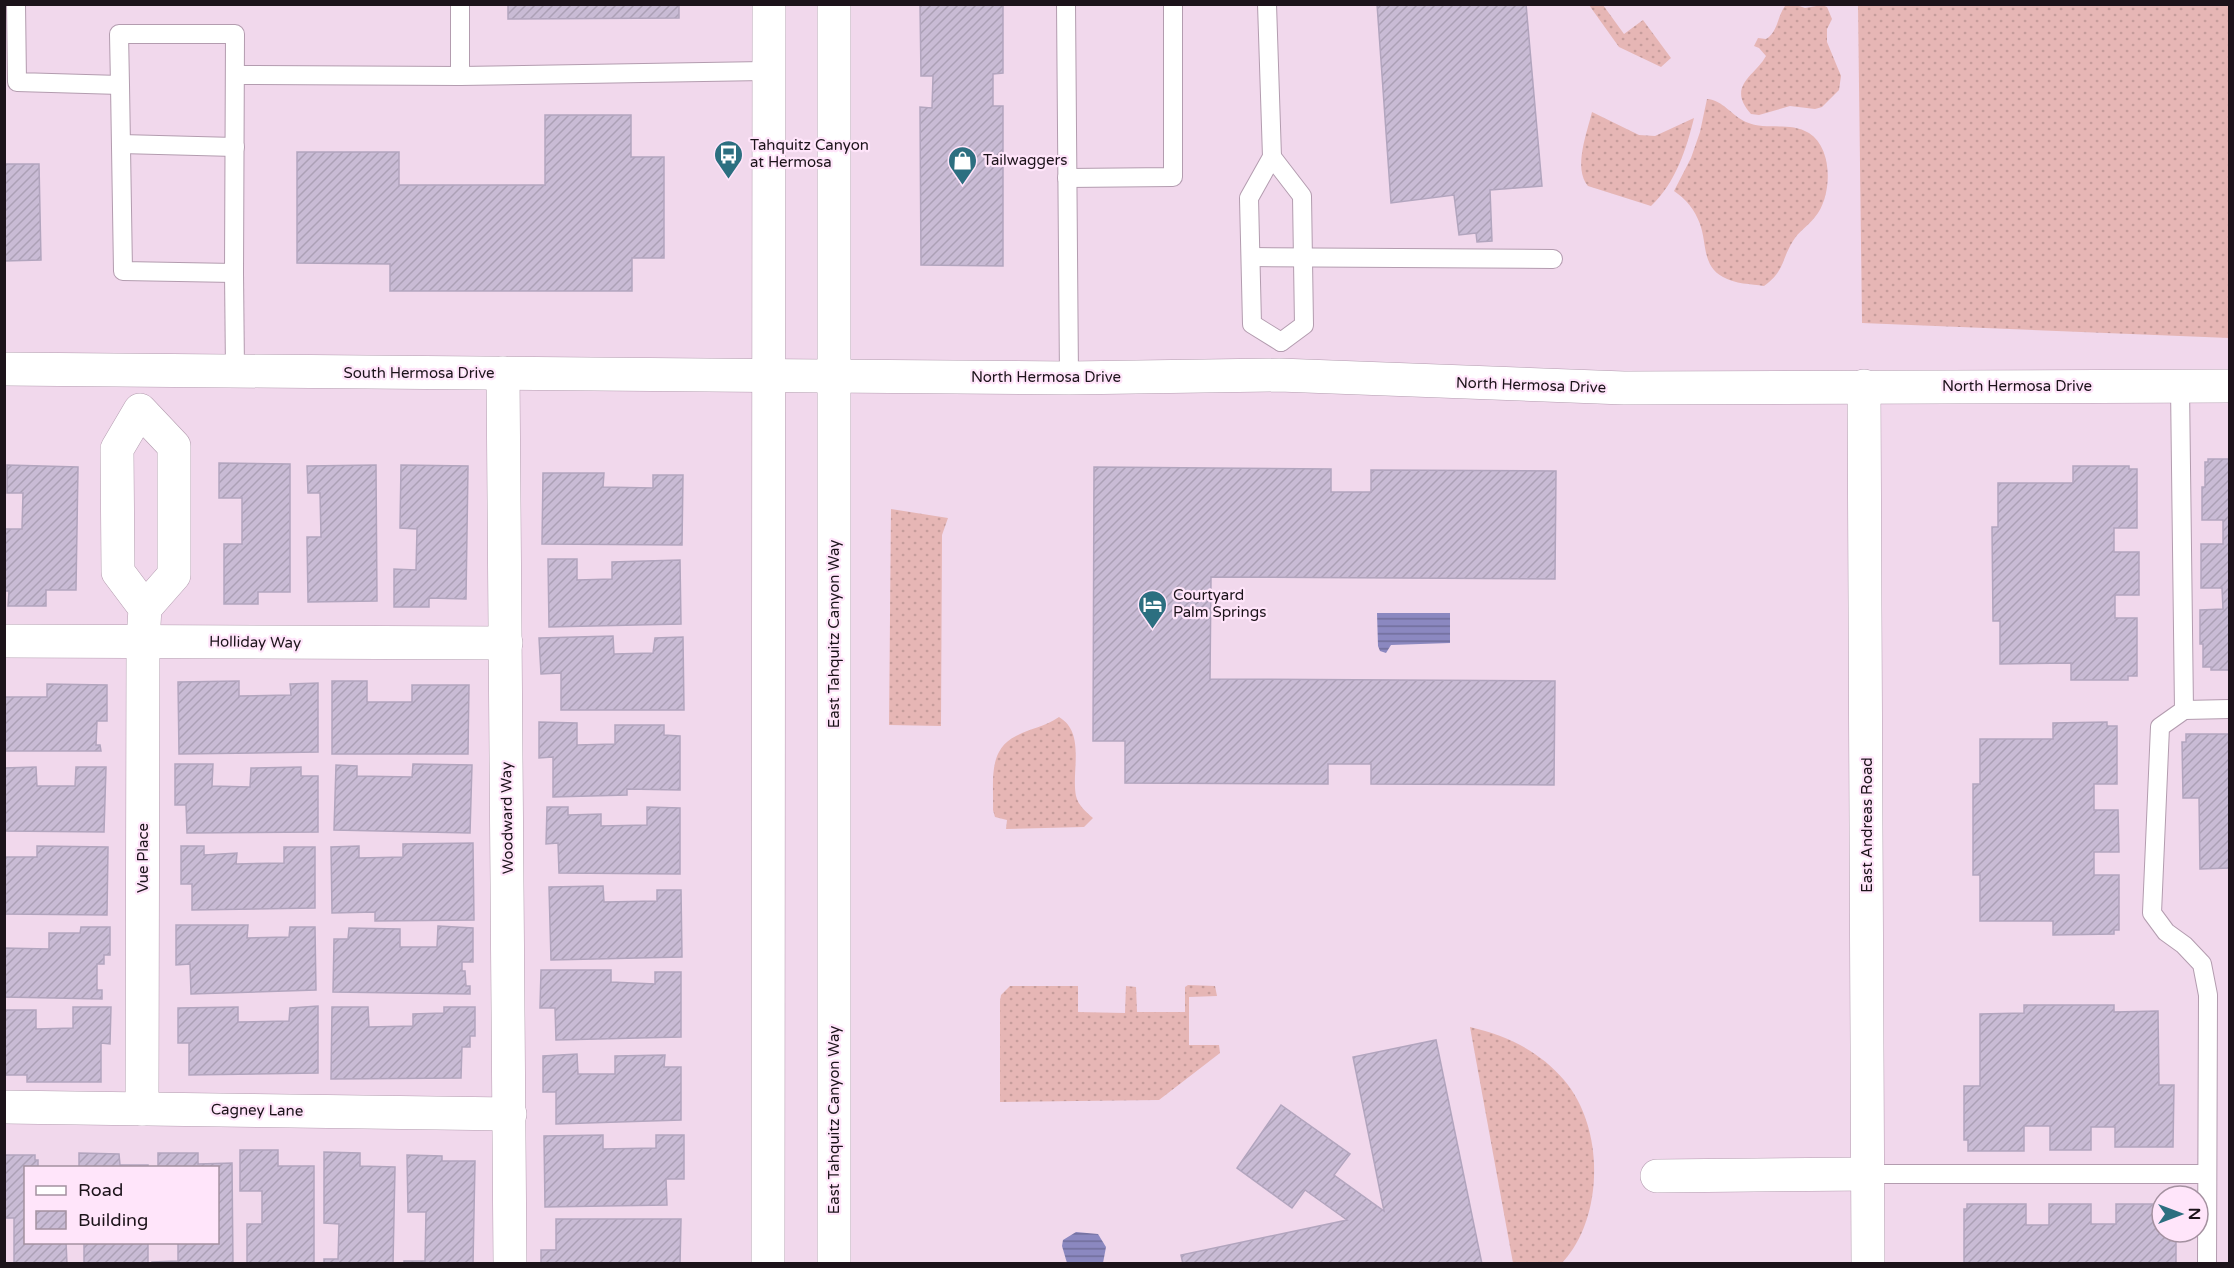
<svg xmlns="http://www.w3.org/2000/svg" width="2234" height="1268" viewBox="0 0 2234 1268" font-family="'Varela Round',sans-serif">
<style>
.grass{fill:url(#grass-dots)}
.water{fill:url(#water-rules)}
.building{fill:url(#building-hatch);stroke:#b2a5be;stroke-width:1.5}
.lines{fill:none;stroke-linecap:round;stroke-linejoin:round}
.lane-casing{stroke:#b39caf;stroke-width:20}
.street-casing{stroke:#b39caf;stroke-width:34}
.secondary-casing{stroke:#b39caf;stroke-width:34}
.lane{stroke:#fff;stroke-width:18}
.street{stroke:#fff;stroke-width:33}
.secondary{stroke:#fff;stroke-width:33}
.labels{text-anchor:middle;stroke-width:4.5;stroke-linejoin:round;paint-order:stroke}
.poi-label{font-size:15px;fill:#1c131a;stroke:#ffe5fa;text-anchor:start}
.street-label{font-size:15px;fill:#1c131a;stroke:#ffe5fa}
</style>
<defs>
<pattern id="grass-dots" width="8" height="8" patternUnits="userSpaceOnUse" patternTransform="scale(1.5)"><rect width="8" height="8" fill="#e6b6b5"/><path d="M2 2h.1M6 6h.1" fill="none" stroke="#c59c9b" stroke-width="1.8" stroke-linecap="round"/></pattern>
<pattern id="water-rules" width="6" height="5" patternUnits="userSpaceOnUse" patternTransform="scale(1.5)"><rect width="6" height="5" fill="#8b88c0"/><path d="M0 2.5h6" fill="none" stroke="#716e9b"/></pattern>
<pattern id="building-hatch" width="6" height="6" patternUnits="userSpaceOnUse" patternTransform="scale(1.5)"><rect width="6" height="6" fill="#c9bbd5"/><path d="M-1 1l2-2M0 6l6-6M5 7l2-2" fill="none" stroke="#aca0b6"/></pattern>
</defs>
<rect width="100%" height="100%" fill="#f1d8ec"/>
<g class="grass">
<polygon points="1589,5 1603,5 1624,34 1643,20 1671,58 1661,67 1619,47"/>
<path d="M1822,5L1827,7L1832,19L1827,29V42L1841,76L1839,90L1822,107L1815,109L1790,106L1759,115L1751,114C1726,86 1755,76 1766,56L1759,48L1754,46L1758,38L1766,39C1778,32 1777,17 1785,6L1796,5L1805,8Z"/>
<polygon points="1858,5 2229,5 2229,338 1862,323"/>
<path d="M1707,99C1723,100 1732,116 1746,122C1766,131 1790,121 1809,133C1834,149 1832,197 1815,217C1808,226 1799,231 1793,241C1781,260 1785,271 1764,286C1751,284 1735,284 1723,277C1702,266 1707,243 1700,224C1695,210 1686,199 1674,191L1691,158L1700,132Z"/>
<path d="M1592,112L1639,135L1655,136L1694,118C1686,150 1676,182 1651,206L1588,186C1573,168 1587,133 1592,112Z"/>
<polygon points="891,509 948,518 942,535 941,726 889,725"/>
<path d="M1059,717C1086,733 1071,771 1076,796C1078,805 1086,812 1093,818L1084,827L1006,829L1007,820L995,817L993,810C994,783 987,750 1016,736C1031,728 1045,727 1059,717Z"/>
<polygon points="1188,985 1215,986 1217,996 1189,997 1189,1045 1219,1045 1220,1053 1159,1100 1000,1102 1000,1001 1001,995 1010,986 1078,986 1078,1012 1125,1013 1126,986 1136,987 1137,1012 1185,1012 1185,987"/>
<path d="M1470,1027C1508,1036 1539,1051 1564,1080C1605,1128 1604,1218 1562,1263H1513Z"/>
</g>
<g class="water">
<polygon points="1377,613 1450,613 1450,643 1391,645 1386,653 1380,651 1378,646"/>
<polygon points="1076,1232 1098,1234 1106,1247 1103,1263 1067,1263 1062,1246 1063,1240"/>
</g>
<g class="building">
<polygon points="508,4 679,4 679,18 508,19"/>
<polygon points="920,4 1003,4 1003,73 993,74 993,106 1003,106 1003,266 921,265 920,107 932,108 933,76 921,76"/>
<polygon points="1377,4 1526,4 1542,186 1490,190 1492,241 1477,242 1476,233 1459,235 1454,195 1391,203"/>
<polygon points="545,115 631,115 631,157 664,157 664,258 632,258 632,291 390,291 390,264 297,263 297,152 399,152 399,185 545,185"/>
<polygon points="4,164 39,164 41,260 4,261"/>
<polygon points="2208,459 2230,459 2230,670 2211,670 2211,667 2203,667 2203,644 2200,644 2200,610 2223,609 2222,588 2201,588 2201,544 2223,544 2223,520 2202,520 2202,487 2205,487 2205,462 2208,462"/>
<polygon points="219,463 290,464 290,592 258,592 258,604 224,604 224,544 242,544 242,498 219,498"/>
<polygon points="7,465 78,467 76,590 46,590 46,606 8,606 9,591 4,591 5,529 22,529 23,493 7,493"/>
<polygon points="376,465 377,601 308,602 307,537 321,537 320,493 308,493 307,466"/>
<polygon points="401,465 468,466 466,599 429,598 429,607 394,607 394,569 416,570 417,529 400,528"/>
<polygon points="2073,466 2129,466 2129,469 2137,469 2137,528 2114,528 2114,552 2139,552 2139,595 2115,595 2115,618 2137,618 2137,676 2128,676 2128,680 2071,680 2071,663 2000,664 2000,621 1993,621 1992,527 1998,527 1998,483 2073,483"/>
<polygon points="1094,467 1331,469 1331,492 1371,492 1371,470 1556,471 1555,579 1211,577 1210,679 1555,681 1554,785 1371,784 1371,764 1328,764 1328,784 1125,783 1125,741 1093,741"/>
<polygon points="543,473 604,473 603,487 653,488 653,475 683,475 682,545 542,544"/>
<polygon points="548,559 577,559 577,580 612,579 612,562 680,560 681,624 549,627"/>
<polygon points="613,636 614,654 653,653 655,638 683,637 684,710 561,710 561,673 541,674 539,638"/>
<polygon points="239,681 239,696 291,695 290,684 318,683 318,752 179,754 178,682"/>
<polygon points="332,681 367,681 367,702 412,702 412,685 469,685 468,754 332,754"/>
<polygon points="47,684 107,685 107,721 97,721 96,745 100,745 101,751 4,751 4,697 47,697"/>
<polygon points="539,722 577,723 577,745 615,744 615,725 664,725 664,735 680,736 680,790 627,789 627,795 553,797 553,757 539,758"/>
<polygon points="2107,722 2107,726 2117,726 2117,784 2094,784 2094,810 2118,810 2119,852 2094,852 2094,875 2119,875 2119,930 2114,930 2114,934 2053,935 2053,921 1980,921 1980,875 1973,875 1973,784 1980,784 1980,739 2053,739 2053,723"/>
<polygon points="2186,734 2230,734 2230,868 2200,869 2199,798 2183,798 2182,742 2186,742"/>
<polygon points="175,764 213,764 212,786 250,787 251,768 301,767 301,776 318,776 318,832 187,833 186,805 175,805"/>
<polygon points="413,764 472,765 470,833 334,830 336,765 357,766 357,776 412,777"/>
<polygon points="36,767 37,786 75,786 76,767 106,767 104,832 4,831 4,768"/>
<polygon points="547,807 568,807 568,815 601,814 601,826 647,825 647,807 680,808 680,874 559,873 558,843 546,844"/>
<polygon points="473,843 474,920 375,921 375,912 332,913 331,847 359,846 359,858 403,857 403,844"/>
<polygon points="37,846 108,847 107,915 4,914 4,857 37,857"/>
<polygon points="181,846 204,846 204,855 237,853 236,864 284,863 284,847 315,847 315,908 192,910 192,884 181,884"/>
<polygon points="603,886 604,902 657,901 657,890 681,890 682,957 551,960 549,887"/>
<polygon points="176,925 248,925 247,938 289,937 290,927 315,927 316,990 191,994 190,964 176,965"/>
<polygon points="438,926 473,928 473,962 462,962 462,971 465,971 466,986 470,986 470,994 333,992 334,939 348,939 349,928 400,929 400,947 437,947"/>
<polygon points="81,927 110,927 110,955 104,955 104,964 97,964 97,990 102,990 102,999 4,997 4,948 49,949 49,933 80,933"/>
<polygon points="541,970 611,970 611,982 655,984 655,972 681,972 681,1037 556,1040 555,1008 540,1008"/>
<polygon points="2024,1005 2114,1005 2114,1012 2158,1011 2159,1085 2174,1085 2173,1147 2115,1147 2115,1127 2091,1127 2091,1150 2050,1150 2050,1126 2024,1126 2024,1151 1968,1151 1968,1140 1964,1140 1964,1086 1980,1086 1980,1014 2024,1013"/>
<polygon points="318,1006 318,1073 189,1075 189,1043 178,1043 178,1008 238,1007 238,1022 289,1021 290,1008"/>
<polygon points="73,1007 111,1007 110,1044 101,1043 101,1082 27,1082 27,1075 4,1075 4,1010 36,1010 36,1029 73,1028"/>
<polygon points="332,1007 368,1007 369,1027 413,1026 413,1014 444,1013 444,1007 475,1007 475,1036 470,1036 470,1047 462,1047 461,1078 331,1079"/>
<polygon points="1436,1040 1482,1264 1183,1264 1181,1255 1347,1220 1305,1190 1292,1208 1237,1168 1281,1105 1350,1154 1334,1175 1384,1211 1353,1057"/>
<polygon points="577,1054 578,1074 615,1074 615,1056 665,1055 664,1067 681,1067 681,1120 556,1124 556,1092 543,1092 543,1056"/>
<polygon points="603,1135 603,1149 656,1148 656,1135 684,1135 684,1179 666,1179 667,1205 545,1207 544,1136"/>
<polygon points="240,1150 278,1150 278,1166 314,1166 314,1264 247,1264 247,1224 262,1224 262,1191 240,1191"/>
<polygon points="324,1152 360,1153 360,1166 395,1167 393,1264 324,1264 324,1259 338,1259 339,1224 324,1223"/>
<polygon points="79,1153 119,1154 120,1165 148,1165 148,1168 79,1168"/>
<polygon points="158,1153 198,1153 198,1164 232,1163 233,1264 152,1264 152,1262 178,1261 178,1242 218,1242 218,1168 158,1168"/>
<polygon points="4,1155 35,1155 35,1160 38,1160 38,1167 69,1167 26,1168 26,1242 66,1242 67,1264 14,1264 14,1218 4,1218"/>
<polygon points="407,1155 442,1156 442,1161 475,1161 473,1264 404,1264 404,1261 425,1261 426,1212 408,1212"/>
<polygon points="1967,1204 2026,1204 2026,1225 2049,1225 2049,1204 2091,1204 2091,1224 2116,1224 2116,1204 2162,1204 2162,1232 2176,1232 2176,1264 1964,1264 1964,1209 1967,1209"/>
<polygon points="556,1219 681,1219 680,1264 541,1264 541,1250 556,1250"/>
<rect x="84" y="1242" width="64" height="22"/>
</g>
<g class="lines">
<defs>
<g id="lane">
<polyline points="16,4 17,82 120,85 123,271 234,273 235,34 119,34 120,85"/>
<polyline points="460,4 460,76"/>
<polyline points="1066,4 1069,378"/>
<polyline points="1267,4 1272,157 1249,198 1252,324 1281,342"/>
<polyline points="236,75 460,76 769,71"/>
<polyline points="121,144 235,147"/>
<polyline points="1272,157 1302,196 1304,325 1281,342"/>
<polyline points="1067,178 1173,177 1173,4"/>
<polyline points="1251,257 1553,259"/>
<polyline points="234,273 235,371"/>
<polyline points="2180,386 2184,710 2160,727 2152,913 2166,932 2184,945 2202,964 2208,995 2207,1264"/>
<polyline points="2184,710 2230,709"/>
<polyline points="1869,1174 2207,1174"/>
</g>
<g id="street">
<polyline points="4,369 1069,378 1279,375 1624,388 2230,386"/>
<polyline points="503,373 510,1264"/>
<polyline points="1864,386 1868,1264"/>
<polyline points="4,641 506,643"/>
<polyline points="4,1107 510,1114"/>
<polyline points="142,1109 143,641 145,608 174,575 174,446 140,410 117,449 118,572 145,608"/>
<polyline points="1657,1176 1869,1174"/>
</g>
<g id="secondary">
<polyline points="768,1264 769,4"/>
<polyline points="834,1264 834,4"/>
</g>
</defs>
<use href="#lane" class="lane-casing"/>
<use href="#street" class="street-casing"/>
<use href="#secondary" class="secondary-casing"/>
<use href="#lane" class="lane"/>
<use href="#street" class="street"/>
<use href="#secondary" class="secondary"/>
</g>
<defs>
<symbol id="bus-pin" viewBox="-11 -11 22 30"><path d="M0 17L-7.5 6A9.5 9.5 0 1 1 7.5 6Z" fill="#2c6f80" stroke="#ffe5fa"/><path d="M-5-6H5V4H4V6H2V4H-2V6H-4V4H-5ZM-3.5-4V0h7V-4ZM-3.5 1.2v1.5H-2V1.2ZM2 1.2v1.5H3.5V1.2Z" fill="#fff"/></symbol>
<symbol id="shop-pin" viewBox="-11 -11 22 30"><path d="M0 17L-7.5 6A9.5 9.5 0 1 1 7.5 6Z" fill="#2c6f80" stroke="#ffe5fa"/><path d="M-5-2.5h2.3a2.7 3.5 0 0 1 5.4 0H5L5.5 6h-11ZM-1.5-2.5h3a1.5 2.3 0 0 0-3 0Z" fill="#fff"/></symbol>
<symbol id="hotel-pin" viewBox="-11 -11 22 30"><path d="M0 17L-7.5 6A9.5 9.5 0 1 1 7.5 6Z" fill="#2c6f80" stroke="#ffe5fa"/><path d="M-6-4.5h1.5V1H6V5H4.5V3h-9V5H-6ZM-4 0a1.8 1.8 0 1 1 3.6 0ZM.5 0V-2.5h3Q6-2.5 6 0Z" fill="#fff"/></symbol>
</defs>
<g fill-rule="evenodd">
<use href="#bus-pin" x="712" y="138" width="33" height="45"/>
<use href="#shop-pin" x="946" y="144" width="33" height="45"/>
<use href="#hotel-pin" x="1136" y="588" width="33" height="45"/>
</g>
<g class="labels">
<g class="poi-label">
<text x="750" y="150">Tahquitz Canyon<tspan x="750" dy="17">at Hermosa</tspan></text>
<text x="983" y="165">Tailwaggers</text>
<text x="1173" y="600">Courtyard<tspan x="1173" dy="17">Palm Springs</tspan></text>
</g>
<g class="street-label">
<text x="419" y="378">South Hermosa Drive</text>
<text x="1046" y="382">North Hermosa Drive</text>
<text transform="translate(1531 385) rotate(2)" y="5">North Hermosa Drive</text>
<text x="2017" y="391">North Hermosa Drive</text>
<text transform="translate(834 634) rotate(-90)" y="5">East Tahquitz Canyon Way</text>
<text transform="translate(255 642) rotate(1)" y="5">Holliday Way</text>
<text transform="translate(507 818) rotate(-91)" y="5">Woodward Way</text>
<text transform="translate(1867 825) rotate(-90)" y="5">East Andreas Road</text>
<text transform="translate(143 858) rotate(-90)" y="5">Vue Place</text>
<text transform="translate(257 1110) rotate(1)" y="5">Cagney Lane</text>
<text transform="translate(834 1120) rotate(-90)" y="5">East Tahquitz Canyon Way</text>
</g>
</g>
<rect width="2234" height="1268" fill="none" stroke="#1c131a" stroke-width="12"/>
<rect x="24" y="1166" width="195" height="78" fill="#ffe5fa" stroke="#a491a0" stroke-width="1.5"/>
<rect x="36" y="1186" width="30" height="9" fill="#ffffff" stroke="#a491a0" stroke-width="1.5"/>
<text x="78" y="1196" font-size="18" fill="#1c131a">Road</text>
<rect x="36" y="1211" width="30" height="18" fill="url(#building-hatch)" stroke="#a491a0" stroke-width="1.5"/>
<text x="78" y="1226" font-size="18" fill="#1c131a">Building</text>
<g transform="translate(2180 1214) rotate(90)"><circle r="28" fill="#ffe5fa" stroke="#a491a0" stroke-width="1.5"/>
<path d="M0-4.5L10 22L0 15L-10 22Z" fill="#2c6f80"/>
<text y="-9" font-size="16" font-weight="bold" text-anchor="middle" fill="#1c131a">N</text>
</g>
</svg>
